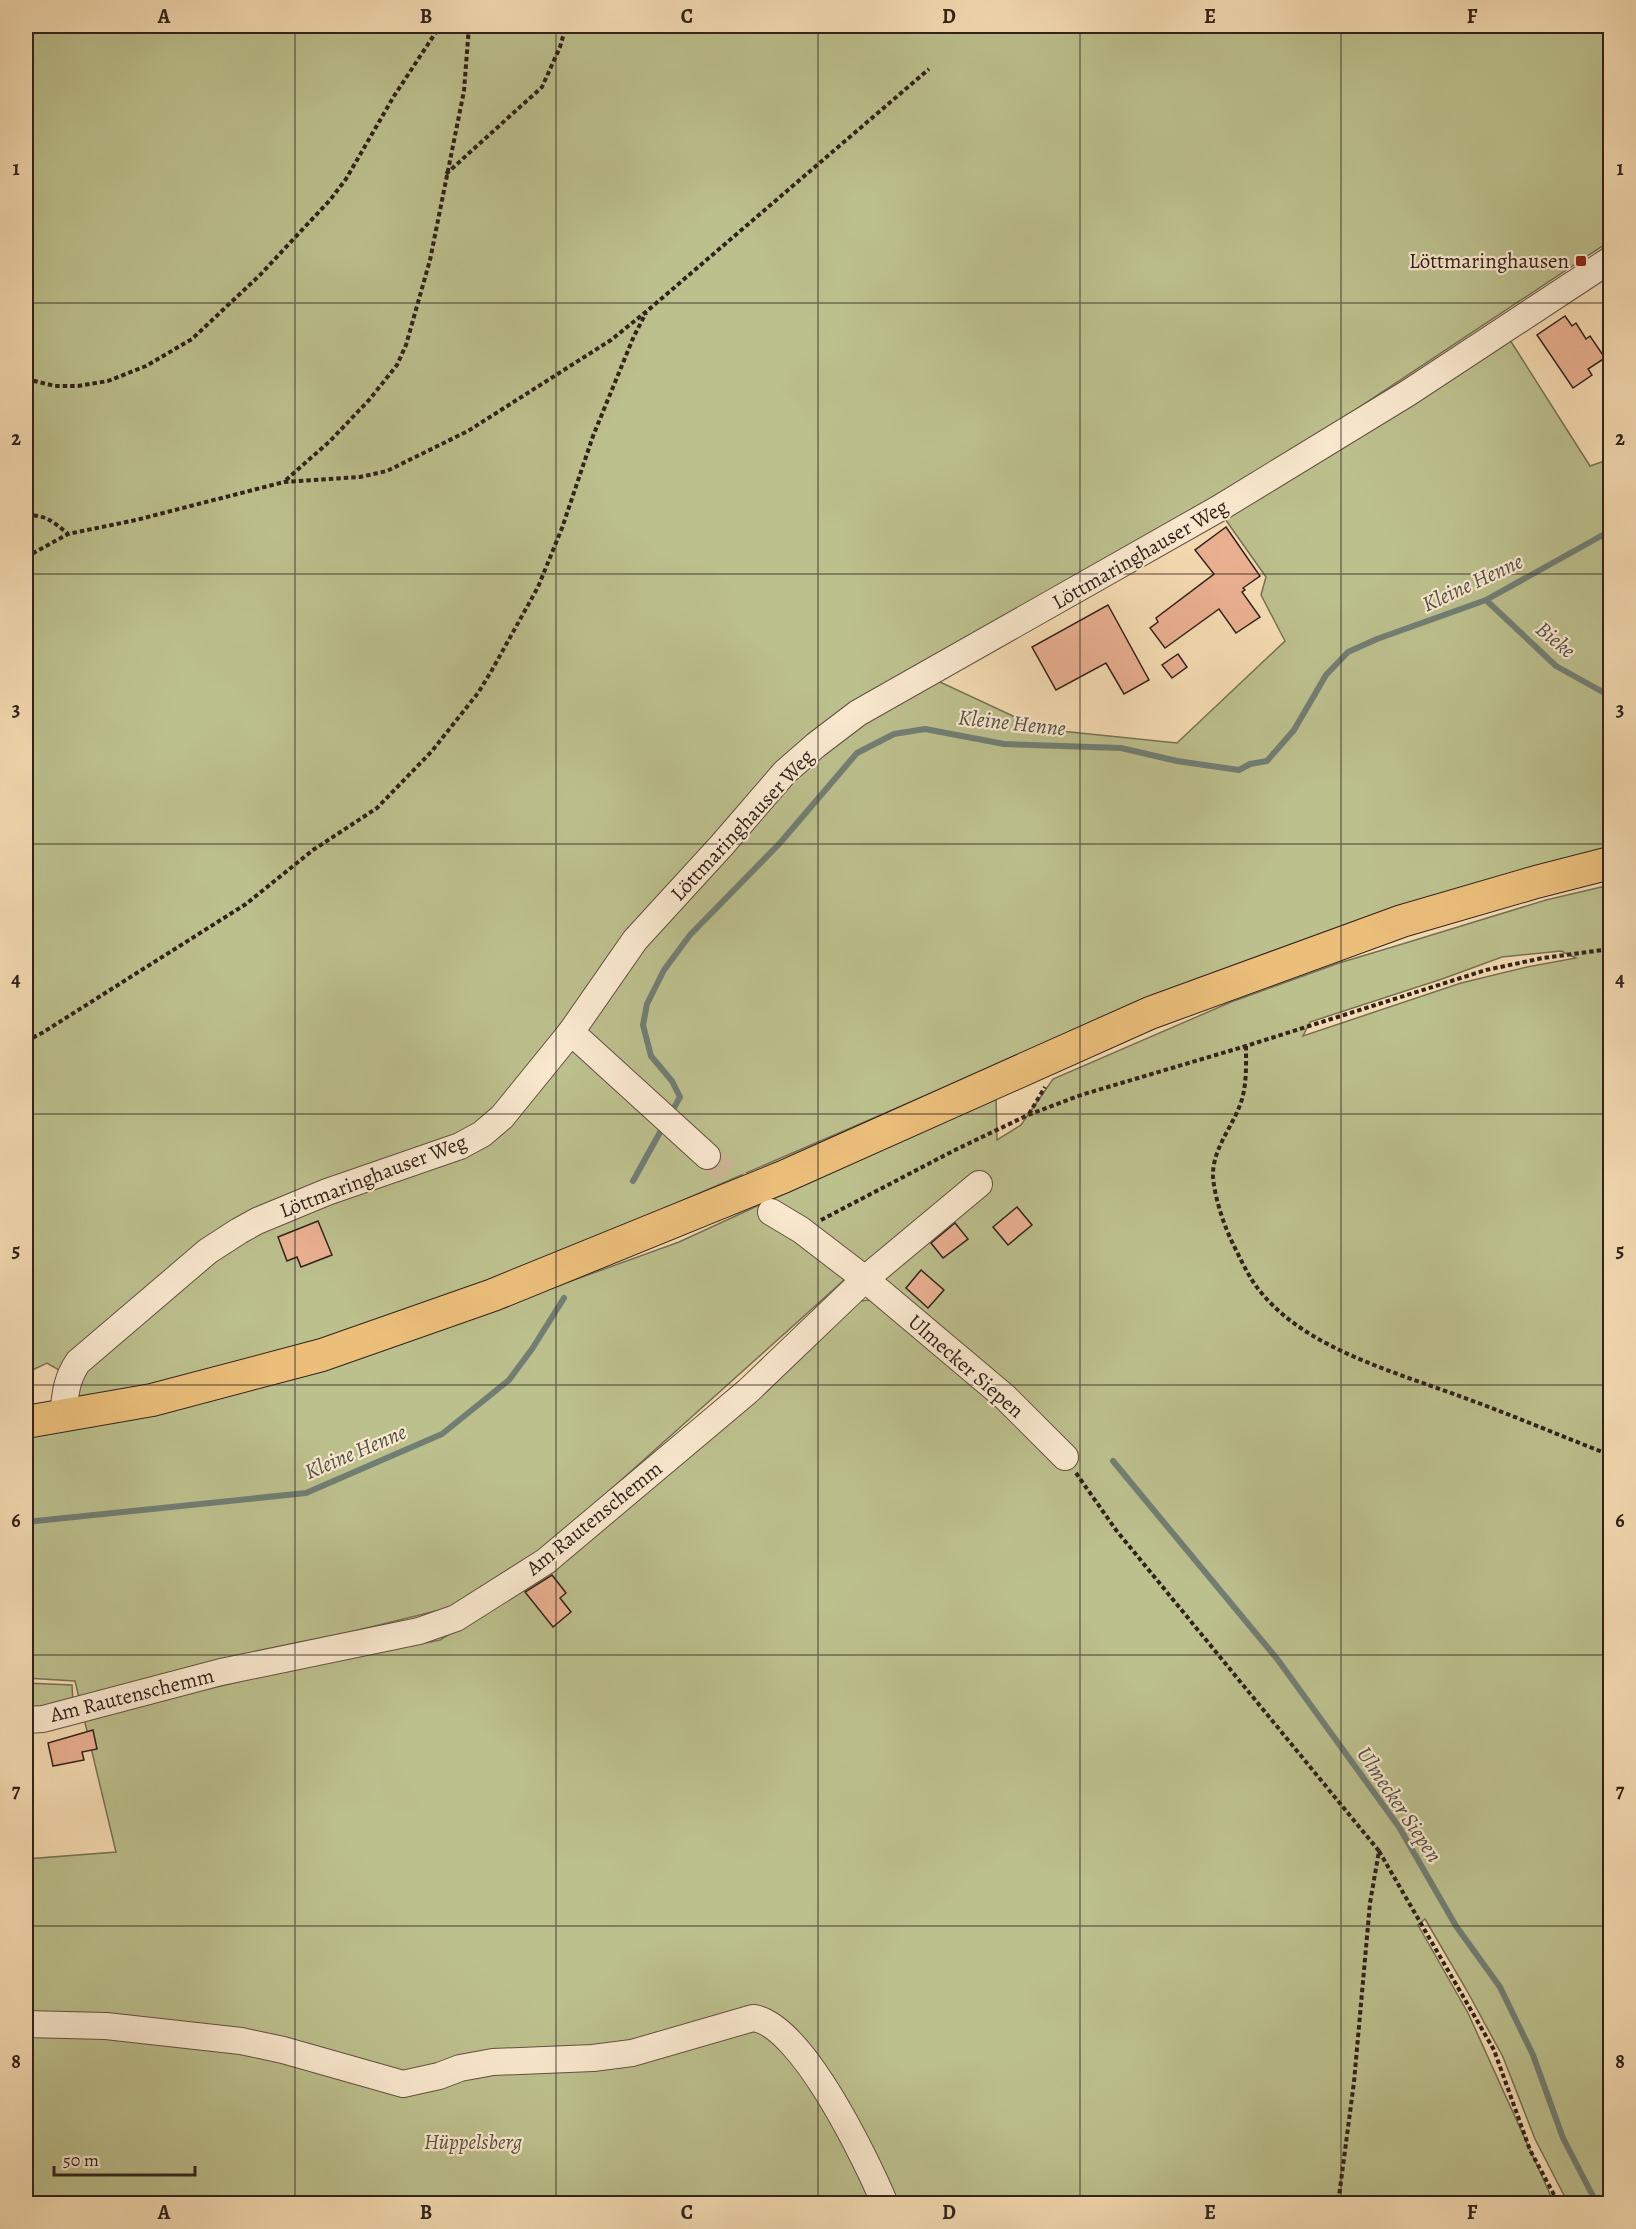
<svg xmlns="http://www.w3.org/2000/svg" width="1636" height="2229" viewBox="0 0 1636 2229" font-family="Alegreya,serif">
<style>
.green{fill:#bcc08d;stroke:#767154;stroke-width:1.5;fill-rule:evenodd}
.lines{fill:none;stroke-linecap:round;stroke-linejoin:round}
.stream{stroke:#717e74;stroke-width:6}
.building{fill:#ebb192;stroke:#30221c;stroke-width:1.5}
.minor-tunnel{stroke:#ceb795;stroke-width:26;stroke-dasharray:26 13;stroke-linecap:butt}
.minor-casing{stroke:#625042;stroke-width:28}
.major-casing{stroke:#30221c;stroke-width:34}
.path{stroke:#30221c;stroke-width:4;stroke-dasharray:4.5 3;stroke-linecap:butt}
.minor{stroke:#f9e8ce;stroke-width:26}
.major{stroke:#ebbe7a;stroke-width:32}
.grid{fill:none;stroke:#30221c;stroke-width:1.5;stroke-opacity:0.55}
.poi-dot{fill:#8f2418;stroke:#f9e8ce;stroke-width:2}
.labels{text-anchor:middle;stroke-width:4.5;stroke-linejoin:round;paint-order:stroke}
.poi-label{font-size:21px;fill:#30221c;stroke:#f9e8ce;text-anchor:end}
.street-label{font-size:21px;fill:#30221c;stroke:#f9e8ce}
.park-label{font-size:21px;font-style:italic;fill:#5a513e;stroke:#f9e8ce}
.water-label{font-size:22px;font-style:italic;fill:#515048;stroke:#f9e8ce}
.neatline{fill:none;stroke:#30221c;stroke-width:2}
.grid-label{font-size:20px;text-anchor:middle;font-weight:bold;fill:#30221c}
</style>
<rect width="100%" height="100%" fill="#f6dcb3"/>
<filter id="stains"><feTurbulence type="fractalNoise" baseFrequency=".00333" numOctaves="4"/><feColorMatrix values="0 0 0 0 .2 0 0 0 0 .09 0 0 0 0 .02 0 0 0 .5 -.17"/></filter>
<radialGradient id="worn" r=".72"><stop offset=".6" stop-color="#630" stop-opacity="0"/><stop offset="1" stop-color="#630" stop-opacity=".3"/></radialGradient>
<g class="green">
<polygon points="26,26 1610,26 1610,241 1117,568 927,676 1041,729 1177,743 1285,641 1261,595 1266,577 1218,509 1510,340 1590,466 1610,459 1610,851 1006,1061 509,1275 333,1340 246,1364 85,1399 76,1395 76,1380 47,1363 26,1373"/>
<path d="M1610,885V2203H1568L1535,2139L1503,2057L1466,1989L1425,1919L1418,1925L1468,2013L1554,2203L26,2204V1859L116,1852L75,1681L26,1678V1434L513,1302L679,1242L996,1096L997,1140L1021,1125L1053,1079L1231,1002L1339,963L1399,945L1546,900ZM1561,951L1576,958L1527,967L1461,983L1303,1036L1310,1022L1442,979L1502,957ZM862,1264L886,1304L869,1300L853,1302L471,1621L440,1640L306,1666L110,1712L98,1694L448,1608L540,1553Z"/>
<polygon points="26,1683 72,1685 73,1704 26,1713"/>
</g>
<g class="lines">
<g class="stream">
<polyline points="1486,600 1556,666 1610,696"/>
<polyline points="671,1113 680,1097 672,1081 651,1056 643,1025 647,1004 664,970 690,935 780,843 857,753 894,734 925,729 1004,744 1121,748 1177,761 1239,770 1250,764 1267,761 1294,730 1326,675 1348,652 1377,639 1486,600 1610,531"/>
<polyline points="633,1181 664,1125"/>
<polyline points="1113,1461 1278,1660 1399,1827 1456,1926 1500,1987 1533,2055 1563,2138 1597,2204"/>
<polyline points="26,1522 306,1493 442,1434 509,1380 532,1349 564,1298"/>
</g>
</g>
<g class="building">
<polygon points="1565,316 1572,326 1576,323 1586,339 1590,336 1605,358 1588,369 1592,375 1573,388 1537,335"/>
<polygon points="1226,527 1260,576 1243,588 1245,590 1242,592 1260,617 1236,633 1219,609 1165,648 1150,628 1158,622 1156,618 1214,574 1195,550"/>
<polygon points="1108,605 1149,680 1124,694 1106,663 1056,690 1032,647"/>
<polygon points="1178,654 1187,667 1172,678 1162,665"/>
<polygon points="1017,1207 1032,1225 1008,1245 993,1227"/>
<polygon points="318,1221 332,1255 301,1267 297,1257 287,1261 278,1237"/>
<polygon points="955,1223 968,1239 943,1258 931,1243"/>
<polygon points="921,1270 944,1290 928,1308 906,1288"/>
<polygon points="552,1575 566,1593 560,1598 571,1612 553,1627 525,1592"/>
<polygon points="93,1730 97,1749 82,1752 84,1760 53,1766 48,1743"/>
</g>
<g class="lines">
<polyline class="minor-tunnel" points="707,1156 771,1212"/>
<defs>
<g id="minor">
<polyline points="571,1032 707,1156"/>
<polyline points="979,1184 865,1279 1005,1397 1065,1457"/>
<path d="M63,1416C65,1396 66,1379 78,1362L208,1251L239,1231L257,1221L327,1192L460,1146L482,1134L502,1117L571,1032L635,940L722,845L785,772L816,745L858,713L1218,509L1408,393L1610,260"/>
<polyline points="26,1720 43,1719 221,1672 419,1631 456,1618 546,1561 748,1391 865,1279 801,1230 771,1212"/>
<path d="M26,2024L106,2026L241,2041L283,2050L403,2084L439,2076L460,2068L493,2062L593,2058L632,2053L753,2018C801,2023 867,2161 885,2204"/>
</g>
<polyline id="major" points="26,1422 152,1400 322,1355 493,1295 783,1177 1150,1013 1402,921 1536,882 1610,863"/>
</defs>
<use href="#minor" class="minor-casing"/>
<use href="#major" class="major-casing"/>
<g class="path">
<polyline points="446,174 542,87 560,47 566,26"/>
<polyline points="26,379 55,386 78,386 108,381 146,366 192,339 260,275 330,200 346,179 394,96 440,26"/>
<polyline points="286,480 330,441 369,400 397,365 406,345 430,260 464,91 469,26"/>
<path d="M26,516C44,513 55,523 68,534"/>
<polyline points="26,557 68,534 136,520 284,482 360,477 387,471 468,431 611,340 647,311 929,69"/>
<polyline points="26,1041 42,1033 246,904 313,850 377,808 432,751 478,693 492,670 538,587 562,528 593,436 634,336 646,313"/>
<path d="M1246,1046C1246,1066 1247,1087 1240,1105C1231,1129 1212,1150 1213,1177C1215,1199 1224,1226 1234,1246C1243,1264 1251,1282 1265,1297C1311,1350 1398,1373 1462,1397C1512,1415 1561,1436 1610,1455"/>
<polyline points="1029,1114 1045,1087"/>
<polyline points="821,1220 953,1151 1028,1115 1081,1095 1246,1046 1486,970 1543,958 1610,949"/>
<polyline points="1076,1473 1116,1530 1379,1851 1370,1903 1354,2082 1338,2204"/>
<polyline points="1379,1851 1494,2050 1530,2150 1559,2204"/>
</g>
<use href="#minor" class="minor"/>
<use href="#major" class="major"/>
</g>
<path class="grid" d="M295,26V2204M556,26V2204M818,26V2204M1080,26V2204M1341,26V2204M26,303H1610M26,574H1610M26,844H1610M26,1114H1610M26,1385H1610M26,1655H1610M26,1926H1610"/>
<rect class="poi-dot" x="1575" y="255" width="12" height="12" rx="3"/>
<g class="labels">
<g class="poi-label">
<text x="1569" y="268">Löttmaringhausen</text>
</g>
<g class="street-label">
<text transform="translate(1140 554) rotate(-30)" y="7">Löttmaringhauser Weg</text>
<text transform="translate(742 825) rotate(-47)" y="7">Löttmaringhauser Weg</text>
<text transform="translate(373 1176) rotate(-21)" y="7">Löttmaringhauser Weg</text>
<text transform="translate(966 1366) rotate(41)" y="7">Ulmecker Siepen</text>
<text transform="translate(594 1518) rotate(-39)" y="7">Am Rautenschemm</text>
<text transform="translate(132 1695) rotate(-14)" y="7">Am Rautenschemm</text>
</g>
<g class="park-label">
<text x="473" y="2149">Hüppelsberg</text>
</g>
<g class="water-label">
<text transform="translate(1472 582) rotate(-25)" y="8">Kleine Henne</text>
<text transform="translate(1556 639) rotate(40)" y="8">Bieke</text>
<text transform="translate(1012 722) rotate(6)" y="8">Kleine Henne</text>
<text transform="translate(355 1451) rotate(-23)" y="8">Kleine Henne</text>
<text transform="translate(1400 1804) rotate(56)" y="8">Ulmecker Siepen</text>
</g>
</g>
<rect width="1636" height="2229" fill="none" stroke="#f6dcb3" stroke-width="66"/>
<path d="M54 2166v9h141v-9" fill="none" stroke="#30221c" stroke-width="3"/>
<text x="63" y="2166" font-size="18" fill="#30221c" stroke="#f9e8ce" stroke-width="4.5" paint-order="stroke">50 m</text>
<rect x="33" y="33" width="1570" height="2163" class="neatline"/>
<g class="grid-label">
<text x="164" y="23">A</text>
<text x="426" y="23">B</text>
<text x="687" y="23">C</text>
<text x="949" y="23">D</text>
<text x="1210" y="23">E</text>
<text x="1472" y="23">F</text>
<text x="16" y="175">1</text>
<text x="1620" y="175">1</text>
<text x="16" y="445">2</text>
<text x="1620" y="445">2</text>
<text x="16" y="716">3</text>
<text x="1620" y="716">3</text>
<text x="16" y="986">4</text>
<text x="1620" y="986">4</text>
<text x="16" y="1257">5</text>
<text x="1620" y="1257">5</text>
<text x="16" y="1527">6</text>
<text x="1620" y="1527">6</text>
<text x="16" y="1797">7</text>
<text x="1620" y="1797">7</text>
<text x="16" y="2068">8</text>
<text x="1620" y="2068">8</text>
<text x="164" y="2219">A</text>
<text x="426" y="2219">B</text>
<text x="687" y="2219">C</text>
<text x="949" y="2219">D</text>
<text x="1210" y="2219">E</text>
<text x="1472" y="2219">F</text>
</g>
<rect width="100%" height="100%" filter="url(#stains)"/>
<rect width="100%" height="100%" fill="url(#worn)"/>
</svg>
